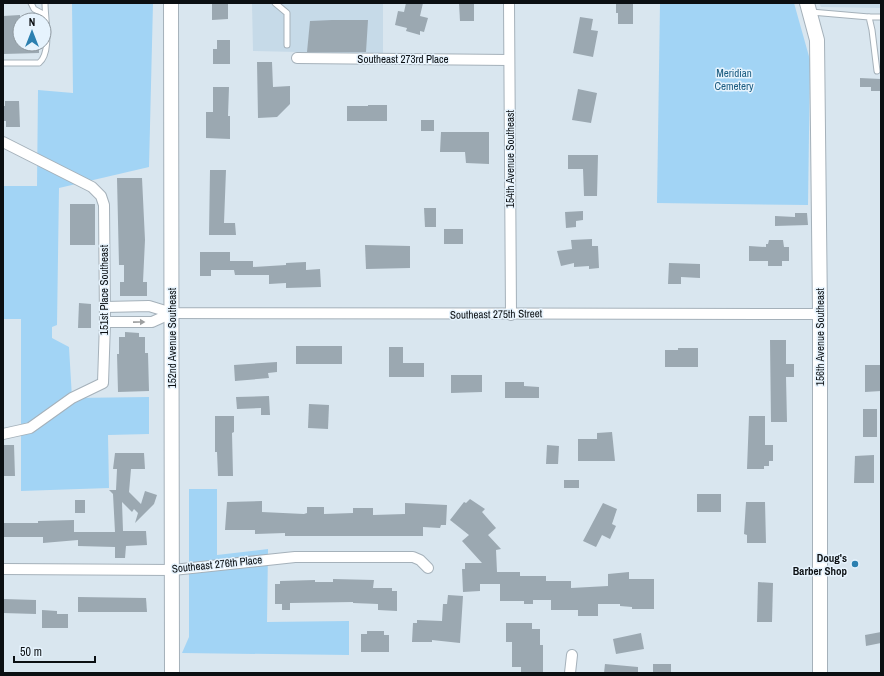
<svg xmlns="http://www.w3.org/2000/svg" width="884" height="676" viewBox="0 0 884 676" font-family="'Archivo Narrow',sans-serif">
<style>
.built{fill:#c6dae8}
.green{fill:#a2d4f5}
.building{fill:#9ba8b1}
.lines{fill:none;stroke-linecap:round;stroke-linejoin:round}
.lane-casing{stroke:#a5b1ba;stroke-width:7}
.street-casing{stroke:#a5b1ba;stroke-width:12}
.secondary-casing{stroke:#a5b1ba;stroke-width:16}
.lane{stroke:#fff;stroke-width:5}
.street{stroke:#fff;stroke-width:10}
.secondary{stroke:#fff;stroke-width:14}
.oneway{fill:#9d9fa0}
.poi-dot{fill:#2c80b0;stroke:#e6f3fd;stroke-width:1.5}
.labels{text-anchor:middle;stroke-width:3;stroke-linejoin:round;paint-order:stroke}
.street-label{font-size:11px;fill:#0b0f12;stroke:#e6f3fd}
.park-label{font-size:11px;fill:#1b5c80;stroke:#e6f3fd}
.poi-label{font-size:11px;font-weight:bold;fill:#0b0f12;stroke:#e6f3fd;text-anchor:end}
</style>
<rect width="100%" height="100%" fill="#d9e6ef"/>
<g class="built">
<polygon points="252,3 383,3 383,54 253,51"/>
<polygon points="819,3 881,3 881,8 821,7"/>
</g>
<g class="green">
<polygon points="72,3 153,3 149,167 59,188 57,325 52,327 52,338 69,347 72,398 149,397 149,434 108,435 109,488 21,491 21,319 3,319 3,186 37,186 38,90 73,93"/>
<polygon points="660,3 794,3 810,60 808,205 657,203"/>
<polygon points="189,489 217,489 217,555 268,549 267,622 349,621 349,655 182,653 189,637"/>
</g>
<g class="building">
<polygon points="228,3 228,19 212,20 212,4"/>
<polygon points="406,3 423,3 420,16 428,18 424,32 420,31 420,35 406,31 407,28 395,25 398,11 404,12"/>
<polygon points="459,3 474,3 474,21 460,21"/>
<polygon points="616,4 633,4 633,24 618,24 618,13 616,13"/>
<polygon points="20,15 20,44 39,44 39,53 3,54 3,16"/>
<polygon points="580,17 593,19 591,30 598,31 593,57 573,53"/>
<polygon points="332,20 368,20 366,52 307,52 310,21"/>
<polygon points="217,40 230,40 230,64 213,64 213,49 217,49"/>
<polygon points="257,62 272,62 273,87 290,86 290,104 277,117 258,118"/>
<polygon points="860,78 881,79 881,91 871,91 871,87 860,87"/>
<polygon points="213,87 229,87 228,116 230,116 230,139 206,138 206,112 213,112"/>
<polygon points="578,89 597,93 591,123 572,120"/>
<polygon points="5,101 19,101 20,127 6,127 6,121 3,121 3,106 5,106"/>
<polygon points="368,105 387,105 387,121 347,121 347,106 368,106"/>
<rect x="421" y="120" width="13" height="11"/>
<polygon points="441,132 489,132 489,164 466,163 465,152 440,152"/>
<polygon points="568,155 598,155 597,196 584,196 583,169 568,169"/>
<polygon points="210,170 226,170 224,223 235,223 236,235 209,235"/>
<polygon points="117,178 142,178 145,240 143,282 147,282 147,296 120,296 120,282 124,282 124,265 119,265"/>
<rect x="70" y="204" width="25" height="41"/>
<polygon points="424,208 436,208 436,227 425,227"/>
<polygon points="583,211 583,220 576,221 576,227 566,228 565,212"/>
<polygon points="795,213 807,213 808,225 775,226 775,216 795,217"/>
<rect x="444" y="229" width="19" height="15"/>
<polygon points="592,239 592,246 598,246 599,268 589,269 589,266 574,267 574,263 561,266 557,251 572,249 571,240"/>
<polygon points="769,240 783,240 784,247 789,247 789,261 782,261 782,266 768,266 768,261 749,261 749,246 766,247 766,244 768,244"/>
<polygon points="365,245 410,246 410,268 366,269"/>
<polygon points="200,252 230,252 230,261 253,261 253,267 286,265 286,263 306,262 306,270 320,269 321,287 286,288 286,283 269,284 269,275 235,275 234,270 211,270 211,276 200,276"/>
<polygon points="669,263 700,264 700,278 681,277 681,284 668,284"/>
<polygon points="79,303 91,304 91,328 78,328"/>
<polygon points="125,332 139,333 139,337 145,337 145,353 148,353 149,391 118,392 117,354 119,354 119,337 125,337"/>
<polygon points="770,340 786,340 786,364 794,364 794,377 786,377 787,422 771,422"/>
<rect x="296" y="346" width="46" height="18"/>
<polygon points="389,347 403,347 403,363 424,363 424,377 389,377"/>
<polygon points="678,348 698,348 698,367 665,367 665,350 678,350"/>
<polygon points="277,362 277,372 268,373 269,378 235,381 234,365"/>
<polygon points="865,365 880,365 881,391 865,392"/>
<polygon points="451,375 482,375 482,392 451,393"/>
<polygon points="505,382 524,382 524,386 539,387 539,398 505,398"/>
<polygon points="269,396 270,415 261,415 261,408 237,409 236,397"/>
<polygon points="309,404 329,405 328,429 308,428"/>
<rect x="863" y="409" width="14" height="28"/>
<polygon points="215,416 234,416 234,432 232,433 233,476 218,476 217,452 215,452"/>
<polygon points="749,416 765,416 765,445 773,445 773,461 769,461 769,466 764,466 764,469 747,469"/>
<polygon points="612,432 615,461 578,461 578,439 597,439 597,433"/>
<polygon points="3,445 14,445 15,476 3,476"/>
<polygon points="547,445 559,446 558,464 546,464"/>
<polygon points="115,453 144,453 145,469 131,469 129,492 141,504 145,491 157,495 154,504 135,523 138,513 134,509 132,512 122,502 123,531 146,531 147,545 126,546 125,558 115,558 115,547 78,546 78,540 43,543 43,537 3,537 3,523 38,523 38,521 74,520 74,532 115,532 113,494 109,490 116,490 117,469 113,469"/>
<polygon points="874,455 874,483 854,483 855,456"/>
<rect x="564" y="480" width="15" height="8"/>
<rect x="697" y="494" width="24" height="18"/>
<polygon points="470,499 485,509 482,512 496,528 488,535 501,549 496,550 497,572 520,572 520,576 546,576 546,581 571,581 571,588 608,586 608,574 629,572 629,579 654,579 654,609 632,609 632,607 620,606 620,604 598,604 598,616 578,616 578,610 551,610 551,600 533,600 533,604 524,604 524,601 500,601 500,584 480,584 480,591 463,592 462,569 465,569 465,563 482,563 462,541 469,535 450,520 464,502 466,503"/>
<rect x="75" y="500" width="10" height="13"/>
<polygon points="262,501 262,512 304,514 307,513 307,507 324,507 324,514 353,513 353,508 373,508 373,515 405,514 405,503 447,505 446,525 441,525 440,528 423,527 423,536 285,536 285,533 255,534 255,530 225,530 227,502"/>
<polygon points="746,502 765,502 766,543 747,543 747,535 744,534"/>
<polygon points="603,503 617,509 612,524 616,526 610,539 602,535 596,547 583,541"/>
<polygon points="333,579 374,580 373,588 392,588 392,591 397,591 397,611 378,610 378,604 353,603 353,602 290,603 290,610 282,610 282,604 275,604 275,584 280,584 280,581 315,580 315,582 333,582"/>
<polygon points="758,582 773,583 772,622 757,622"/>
<polygon points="448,595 463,596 460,643 432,640 432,642 412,642 413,623 417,623 417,620 442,621 443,604 447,604"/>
<polygon points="78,597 146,598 147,612 78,612"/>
<polygon points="4,599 36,600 36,614 3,613"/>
<polygon points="42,610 57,611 57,614 68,614 68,628 42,628"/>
<polygon points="506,623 532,623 532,629 540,629 540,645 543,645 543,673 521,673 521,667 512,667 512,642 506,642"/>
<polygon points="367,631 384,631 384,635 389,635 389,652 361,652 361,634 367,634"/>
<polygon points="881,632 881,643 866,646 865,635"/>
<polygon points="641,633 644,649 616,654 613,639"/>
<polygon points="605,664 638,667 638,673 604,673"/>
<rect x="653" y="664" width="18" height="9"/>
</g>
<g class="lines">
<defs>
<g id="lane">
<polyline points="31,3 34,9 45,15"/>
<polyline points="275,3 287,13 287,45"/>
<polyline points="811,12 869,17 872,30 877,71"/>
<polyline points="869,17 881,17"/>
<path d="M3,63H39C52,53 45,19 45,3"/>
</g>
<g id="street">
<polyline points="509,3 511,315"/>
<polyline points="297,58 509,60"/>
<polyline points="3,142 92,187 101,196 104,205 105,322 103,383 72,398 30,428 3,434"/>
<polyline points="105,307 149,306 172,313 820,314"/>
<polyline points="105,322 152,322 172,313"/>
<polyline points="3,569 173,570 295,557 413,557 420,560 428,568"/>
<polyline points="570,673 572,655"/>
</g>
<g id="secondary">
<polyline points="171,3 172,673"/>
<polyline points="807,3 817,40 820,314 820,673"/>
</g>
</defs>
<use href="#lane" class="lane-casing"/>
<use href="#street" class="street-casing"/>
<use href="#secondary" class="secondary-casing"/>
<use href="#lane" class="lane"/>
<use href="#street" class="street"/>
<use href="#secondary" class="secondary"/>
</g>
<defs><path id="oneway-solid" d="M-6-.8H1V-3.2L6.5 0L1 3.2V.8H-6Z"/></defs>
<use class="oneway" href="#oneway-solid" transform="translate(139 322) rotate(-1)"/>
<circle class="poi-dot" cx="855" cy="564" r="4"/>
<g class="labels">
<g class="street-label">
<text x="403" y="63">Southeast 273rd Place</text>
<text transform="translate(510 159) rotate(-90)" y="4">154th Avenue Southeast</text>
<text transform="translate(104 290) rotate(-90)" y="4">151st Place Southeast</text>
<text transform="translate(496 314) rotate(-1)" y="4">Southeast 275th Street</text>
<text transform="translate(820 337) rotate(-90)" y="4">156th Avenue Southeast</text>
<text transform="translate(172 338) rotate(-90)" y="4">152nd Avenue Southeast</text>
<text transform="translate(217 564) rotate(-6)" y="4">Southeast 276th Place</text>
</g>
<g class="park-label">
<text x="734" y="77">Meridian<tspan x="734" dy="13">Cemetery</tspan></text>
</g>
<g class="poi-label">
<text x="847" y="562">Doug's<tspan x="847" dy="13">Barber Shop</tspan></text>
</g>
</g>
<rect width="884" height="676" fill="none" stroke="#0b0f12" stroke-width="8"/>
<g transform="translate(32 32)"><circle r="19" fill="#e6f3fd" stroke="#8e989f"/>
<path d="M0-3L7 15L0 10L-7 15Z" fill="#2c80b0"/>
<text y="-6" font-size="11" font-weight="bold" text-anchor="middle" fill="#0b0f12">N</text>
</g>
<path d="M14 656v6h81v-6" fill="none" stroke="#0b0f12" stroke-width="2"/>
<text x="20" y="656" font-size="12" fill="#0b0f12" stroke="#e6f3fd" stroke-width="3" paint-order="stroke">50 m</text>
</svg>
